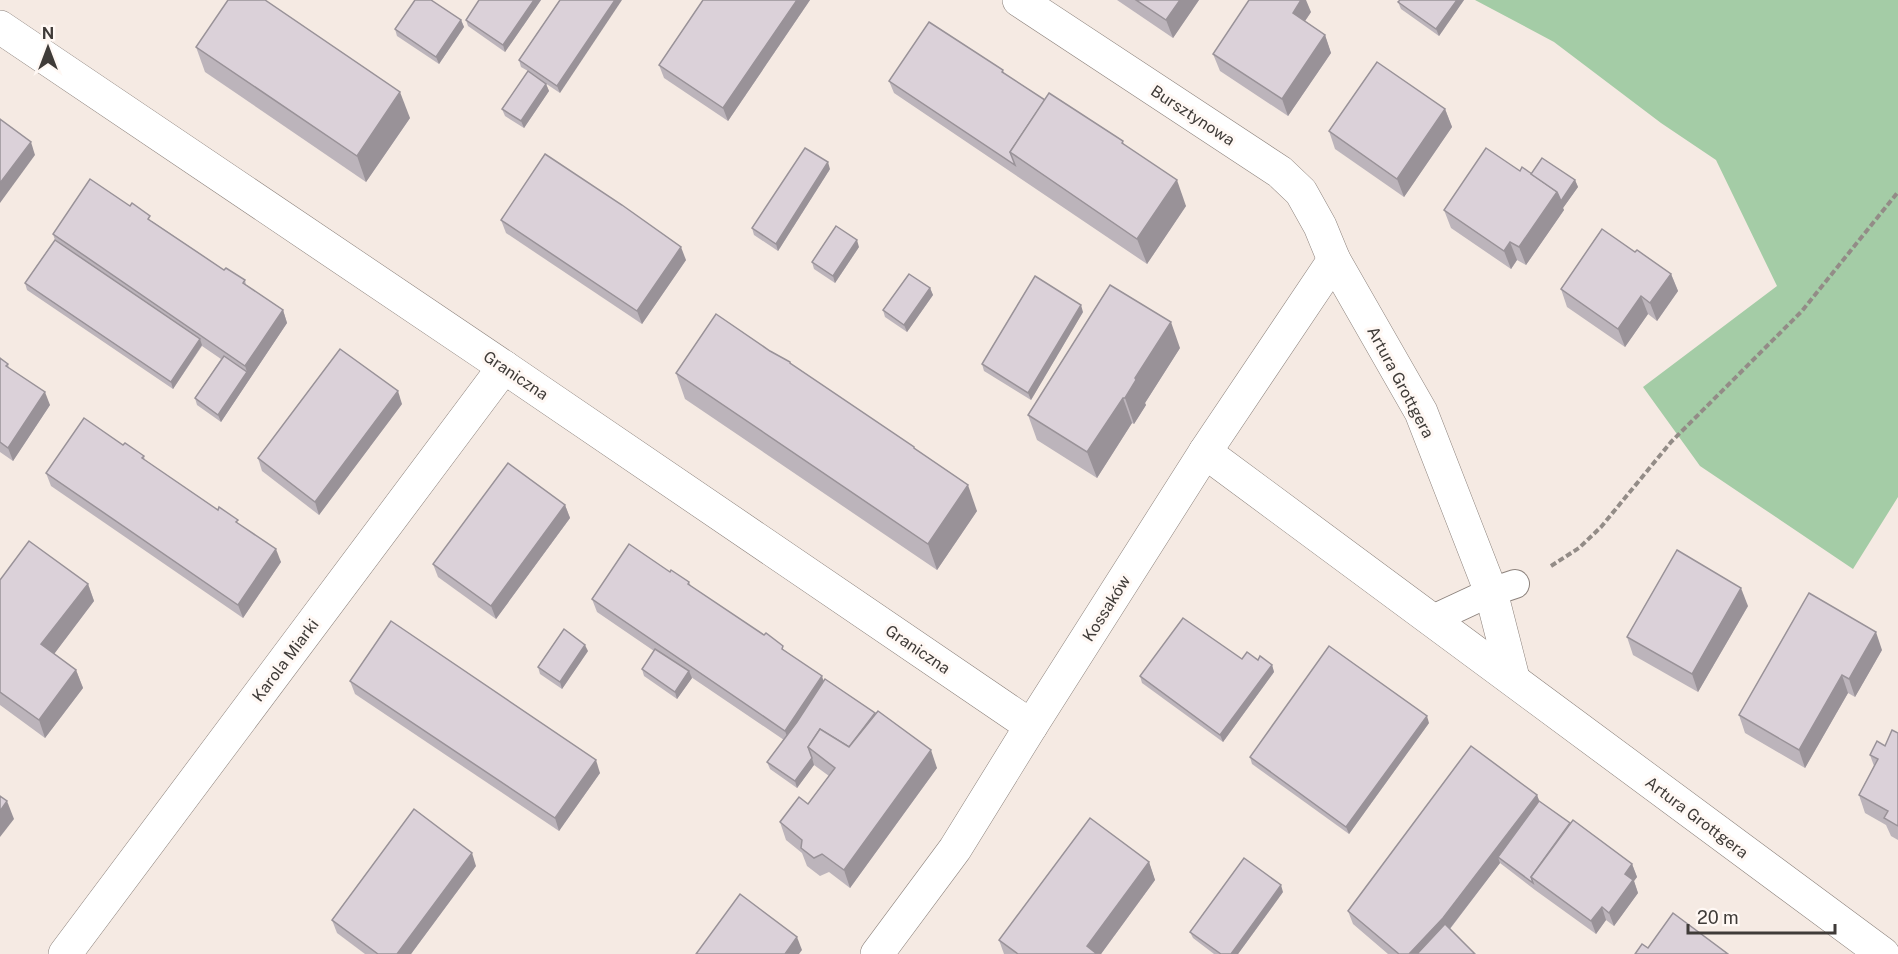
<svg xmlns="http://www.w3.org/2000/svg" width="1898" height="954" viewBox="0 0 1898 954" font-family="'Public Sans',sans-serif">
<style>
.green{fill:#a4cca6}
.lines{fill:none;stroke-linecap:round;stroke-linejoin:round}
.lane-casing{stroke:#8d837d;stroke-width:30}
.street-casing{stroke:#8d837d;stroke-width:34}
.path{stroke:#938c87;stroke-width:4;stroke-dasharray:6 3;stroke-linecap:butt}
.lane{stroke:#fff;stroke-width:28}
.street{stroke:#fff;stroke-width:33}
.wall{fill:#bcb4bb}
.shaded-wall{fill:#999298}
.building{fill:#dbd1d9;stroke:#999298;stroke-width:1.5}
.labels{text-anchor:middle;stroke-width:6;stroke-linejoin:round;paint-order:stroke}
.street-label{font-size:16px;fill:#3f3b38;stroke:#fff8f4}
</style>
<rect width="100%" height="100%" fill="#f5eae3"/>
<polygon class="green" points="1475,0 1898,0 1898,497 1853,569 1700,466 1643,387 1777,286 1716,160 1661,123 1554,42"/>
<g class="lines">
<defs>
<polyline id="lane" points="1433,619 1491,592 1515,584"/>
<g id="street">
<polyline points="1019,0 1280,172 1301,192 1320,226 1334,260 1421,412 1491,592 1513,678"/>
<polyline points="0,27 504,367 1031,726"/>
<polyline points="1205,452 1883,954"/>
<polyline points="65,954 504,367"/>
<polyline points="877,954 955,849 1031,726 1205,452 1334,260"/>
</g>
</defs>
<use href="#lane" class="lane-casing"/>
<use href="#street" class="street-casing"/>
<polyline class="path" points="1551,566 1579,548 1601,527 1671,442 1802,311 1898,192"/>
<use href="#lane" class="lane"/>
<use href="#street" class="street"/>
</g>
<g class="wall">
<polygon points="479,0 541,0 505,52 468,26 466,20"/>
<polygon points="560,0 560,93 539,79 546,84 549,91 524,128 505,116 502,109 528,71 521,67 519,60"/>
<polygon points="703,0 810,0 728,121 664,78 659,65"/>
<polygon points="1117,0 1199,0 1173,38"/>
<polygon points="1400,0 1464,0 1439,36 1401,9 1398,2"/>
<polygon points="1311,12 1305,21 1325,35 1331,53 1288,116 1220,71 1213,54"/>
<polygon points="461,20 464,27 439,64 397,36 395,29"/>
<polygon points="196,47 410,118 366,182 205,72"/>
<polygon points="1003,70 1004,73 1045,100 1123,141 1124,145 1186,206 1147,264 894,93 889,81"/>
<polygon points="1445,109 1452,127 1404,197 1335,149 1329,131"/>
<polygon points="830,169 778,251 754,235 752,228"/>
<polygon points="1520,171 1531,174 1575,180 1578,187 1563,208 1564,210 1526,265 1517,260 1511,269 1451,228 1444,210"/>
<polygon points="501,220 686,260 642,324 506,233"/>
<polygon points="152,221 224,270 245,280 246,285 283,310 287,323 221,422 197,405 195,398 221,359 202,346 173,389 27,290 25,283 55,240 53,234"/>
<polygon points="859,247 835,283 814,269 812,262"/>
<polygon points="1635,252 1671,274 1678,291 1657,321 1648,314 1625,347 1567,307 1561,289"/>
<polygon points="930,288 933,295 907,332 885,317 883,310"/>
<polygon points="1083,312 1031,400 984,371 982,364"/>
<polygon points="1180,348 1145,403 1146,405 1134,424 1132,423 1097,478 1037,440 1028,415"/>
<polygon points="770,351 790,362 791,364 977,511 937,570 685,399 676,373"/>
<polygon points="0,358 8,364 9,368 50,405 13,461 0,452"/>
<polygon points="402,404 319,515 262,471 258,458"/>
<polygon points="123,445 144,456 145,461 240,525 281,562 243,618 51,486 46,473"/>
<polygon points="565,505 570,518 496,619 438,577 433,564"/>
<polygon points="670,572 689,582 691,586 786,651 824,681 875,713 937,768 850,888 829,872 820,876 807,866 802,853 786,840 780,822 808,804 829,776 814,765 797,788 770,769 767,762 784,740 691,677 692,678 677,699 644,676 642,669 654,651 597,612 592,599"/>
<polygon points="0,580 88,584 94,601 54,654 76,670 83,688 45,738 0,705"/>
<polygon points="1748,606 1698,692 1633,655 1627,637"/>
<polygon points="1882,650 1855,697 1848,693 1805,768 1745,733 1739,715"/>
<polygon points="588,651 562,689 540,674 538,667"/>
<polygon points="1242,659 1258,660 1272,665 1274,672 1223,742 1142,683 1140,676"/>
<polygon points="350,681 600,773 559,831 355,694"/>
<polygon points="1429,723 1349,834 1252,764 1250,757"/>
<polygon points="1898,733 1898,840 1891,836 1886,825 1865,813 1859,795 1874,766 1870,755 1885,746"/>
<polygon points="1537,795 1539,801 1570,823 1632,864 1637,877 1634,881 1638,893 1614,926 1606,920 1596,934 1535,890 1500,863 1450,929 1475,954 1388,954 1353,924 1348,911"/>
<polygon points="1149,862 1155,880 1101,954 1004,954 999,940"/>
<polygon points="476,866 411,954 365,954 337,933 332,920"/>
<polygon points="1283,892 1238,954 1214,954 1193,938 1190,932"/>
</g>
<g class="shaded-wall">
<polygon points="534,0 541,0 505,52 503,45"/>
<polygon points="615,0 622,0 560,93 557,86"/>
<polygon points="797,0 810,0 728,121 723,108"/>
<polygon points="1180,0 1199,0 1173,38 1166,20"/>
<polygon points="1301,0 1306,0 1311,12 1299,30 1293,13"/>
<polygon points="1457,0 1464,0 1439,36 1436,29"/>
<polygon points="461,20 464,27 439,64 436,57"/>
<polygon points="1325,35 1331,53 1288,116 1282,99"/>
<polygon points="546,84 549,91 524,128 521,121"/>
<polygon points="400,92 410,118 366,182 357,156"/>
<polygon points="1445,109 1452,127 1404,197 1397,179"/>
<polygon points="31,142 35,155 0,203 0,183"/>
<polygon points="828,162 830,169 778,251 776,244"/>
<polygon points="1177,180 1186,206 1147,264 1137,239"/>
<polygon points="1575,180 1578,187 1563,208 1564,210 1526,265 1519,247 1557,192"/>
<polygon points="857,240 859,247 835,283 833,276"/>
<polygon points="1510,242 1517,260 1511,269 1504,251"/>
<polygon points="681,247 686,260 642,324 637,311"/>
<polygon points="1671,274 1678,291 1657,321 1650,303"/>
<polygon points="930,288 933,295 907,332 904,325"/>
<polygon points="1641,296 1648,314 1625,347 1618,329"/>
<polygon points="1081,305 1083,312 1031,400 1028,393"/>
<polygon points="283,310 287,323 221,422 218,415 247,372 245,366"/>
<polygon points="1171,322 1180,348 1145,403 1146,405 1134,424 1125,398 1135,378"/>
<polygon points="200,339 202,345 173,389 171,382"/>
<polygon points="398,391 402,404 319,515 315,502"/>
<polygon points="45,392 50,405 13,461 8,448"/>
<polygon points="1123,398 1132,423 1097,478 1087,452"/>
<polygon points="968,485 977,511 937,570 928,544"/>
<polygon points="565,505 570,518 496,619 491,606"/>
<polygon points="276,549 281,562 243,618 238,605"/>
<polygon points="88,584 94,601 48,662 41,644"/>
<polygon points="1741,588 1748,606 1698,692 1692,674"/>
<polygon points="1876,632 1882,650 1855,697 1849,679"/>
<polygon points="585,645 588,651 562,689 560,682"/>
<polygon points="1272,665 1274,672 1223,742 1220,735"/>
<polygon points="76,670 83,688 45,738 39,720"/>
<polygon points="689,671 692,678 677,699 675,692"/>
<polygon points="1842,675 1848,693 1805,768 1799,750"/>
<polygon points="822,676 826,689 790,744 785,731"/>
<polygon points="1427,716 1429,723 1349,834 1346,827"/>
<polygon points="931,750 937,768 850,888 844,870"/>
<polygon points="812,758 814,765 797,788 795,781"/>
<polygon points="596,760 600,773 559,831 555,818"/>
<polygon points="1537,795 1542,808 1498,857 1500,863 1448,931 1426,954 1409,954"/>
<polygon points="7,801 14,819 0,837 0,811"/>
<polygon points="472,853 476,866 411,954 397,954"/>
<polygon points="1149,862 1155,880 1101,954 1090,954 1087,946"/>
<polygon points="1632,864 1637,877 1634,881 1638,893 1614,926 1609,913 1625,874"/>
<polygon points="1281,885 1283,892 1238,954 1231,954"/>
<polygon points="1602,907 1606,920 1596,934 1591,921"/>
<polygon points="797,937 802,950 799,954 785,954"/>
</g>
<g class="building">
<polygon points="228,0 265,0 400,92 357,156 196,47"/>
<polygon points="415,0 431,0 461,20 436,57 395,29"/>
<polygon points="479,0 534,0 503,45 466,20"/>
<polygon points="560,0 615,0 557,86 519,60"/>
<polygon points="703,0 797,0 723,108 659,65"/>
<polygon points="1136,0 1180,0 1166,20"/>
<polygon points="1249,0 1301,0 1293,13 1325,35 1282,99 1213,54"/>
<polygon points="1400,0 1457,0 1436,29 1398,2"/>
<polygon points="929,22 1003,70 1002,72 1045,100 1010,152 1015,165 889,81"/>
<polygon points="1377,62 1445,109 1397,179 1329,131"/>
<polygon points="528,71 546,84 521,121 502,109"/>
<polygon points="1049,93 1123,141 1122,143 1177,180 1137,239 1010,152"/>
<polygon points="0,119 31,142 0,183"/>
<polygon points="805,148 828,162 776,244 752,228"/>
<polygon points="1486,148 1520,171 1522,167 1557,192 1519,247 1510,242 1504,251 1444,210"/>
<polygon points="545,154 622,205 681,247 637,311 501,220"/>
<polygon points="1542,158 1575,180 1561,201 1557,192 1531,174"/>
<polygon points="90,179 130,206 132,203 150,216 148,219 224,270 226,268 245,280 243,283 283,310 245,366 53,234"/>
<polygon points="836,226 857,240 833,276 812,262"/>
<polygon points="1602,229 1635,252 1637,250 1671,274 1650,303 1641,296 1618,329 1561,289"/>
<polygon points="55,240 200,339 171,382 25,283"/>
<polygon points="909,274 930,288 904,325 883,310"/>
<polygon points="1035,276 1081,305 1028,393 982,364"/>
<polygon points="1110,285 1171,322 1135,378 1136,380 1125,398 1123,398 1087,452 1028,415"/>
<polygon points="716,314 770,351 790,362 790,363 914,447 914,448 968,485 928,544 676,373"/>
<polygon points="340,349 398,391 315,502 258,458"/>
<polygon points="224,356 247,372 218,415 195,398"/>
<polygon points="0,358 8,364 6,366 45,392 8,448 0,442"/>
<polygon points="84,418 123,445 125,443 144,456 142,458 218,510 219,507 238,520 236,522 276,549 238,605 46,473"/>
<polygon points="508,463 565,505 491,606 433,564"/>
<polygon points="29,541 88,584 41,644 76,670 39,720 0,692 0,580"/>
<polygon points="629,544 670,572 671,570 689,582 688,584 764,635 766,633 783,646 782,649 822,676 785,731 592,599"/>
<polygon points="1677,550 1741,588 1692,674 1627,637"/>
<polygon points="1809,593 1876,632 1849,679 1842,675 1799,750 1739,715"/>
<polygon points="1183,618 1242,659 1247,652 1258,660 1260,656 1272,665 1220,735 1140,676"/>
<polygon points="391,621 596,760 555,818 350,681"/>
<polygon points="564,629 585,645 560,682 538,667"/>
<polygon points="1329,646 1427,716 1346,827 1250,757"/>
<polygon points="655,649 689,671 675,692 642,669"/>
<polygon points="825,679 875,713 849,747 820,729 808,747 812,758 795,781 767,762 797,722"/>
<polygon points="878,711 931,750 844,870 822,854 814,858 801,848 802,840 780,822 799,797 808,804 835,768 808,747 820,729 849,747"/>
<polygon points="1892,730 1898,733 1898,826 1884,818 1888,811 1859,795 1878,759 1870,755 1877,741 1885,746"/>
<polygon points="1471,746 1537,795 1443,918 1409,954 1399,954 1348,911"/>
<polygon points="0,796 7,801 0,811"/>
<polygon points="1539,801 1570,823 1531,877 1533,883 1498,857"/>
<polygon points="414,809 472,853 397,954 378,954 332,920"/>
<polygon points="1090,818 1149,862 1087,946 1097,954 1018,954 999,940"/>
<polygon points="1573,820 1632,864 1625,874 1633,880 1609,913 1602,907 1591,921 1531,877"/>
<polygon points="1244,858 1281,885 1231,954 1221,954 1190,932"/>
<polygon points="740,894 797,937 785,954 696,954"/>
<polygon points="1673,913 1728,954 1635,954 1642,944 1648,948"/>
<polygon points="1445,924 1475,954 1417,954"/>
</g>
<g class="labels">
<g class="street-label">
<text transform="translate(1193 115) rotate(33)" y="6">Bursztynowa</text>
<text transform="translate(516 375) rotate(34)" y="6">Graniczna</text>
<text transform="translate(1401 382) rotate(62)" y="6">Artura Grottgera</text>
<text transform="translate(1106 608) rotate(-58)" y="6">Kossaków</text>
<text transform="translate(918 649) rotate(34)" y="6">Graniczna</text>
<text transform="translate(285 660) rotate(-53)" y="6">Karola Miarki</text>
<text transform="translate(1697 817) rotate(37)" y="6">Artura Grottgera</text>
</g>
</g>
<g transform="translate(48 48)" stroke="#fff8f4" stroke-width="4.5" paint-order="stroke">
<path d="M0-4.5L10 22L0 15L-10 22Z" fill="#3f3b38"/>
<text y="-9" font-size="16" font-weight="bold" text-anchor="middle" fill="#3f3b38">N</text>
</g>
<path d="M1688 924v9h147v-9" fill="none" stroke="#3f3b38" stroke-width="3"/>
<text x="1697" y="924" font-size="18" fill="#3f3b38" stroke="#fff8f4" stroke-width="4.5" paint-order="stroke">20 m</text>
</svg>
